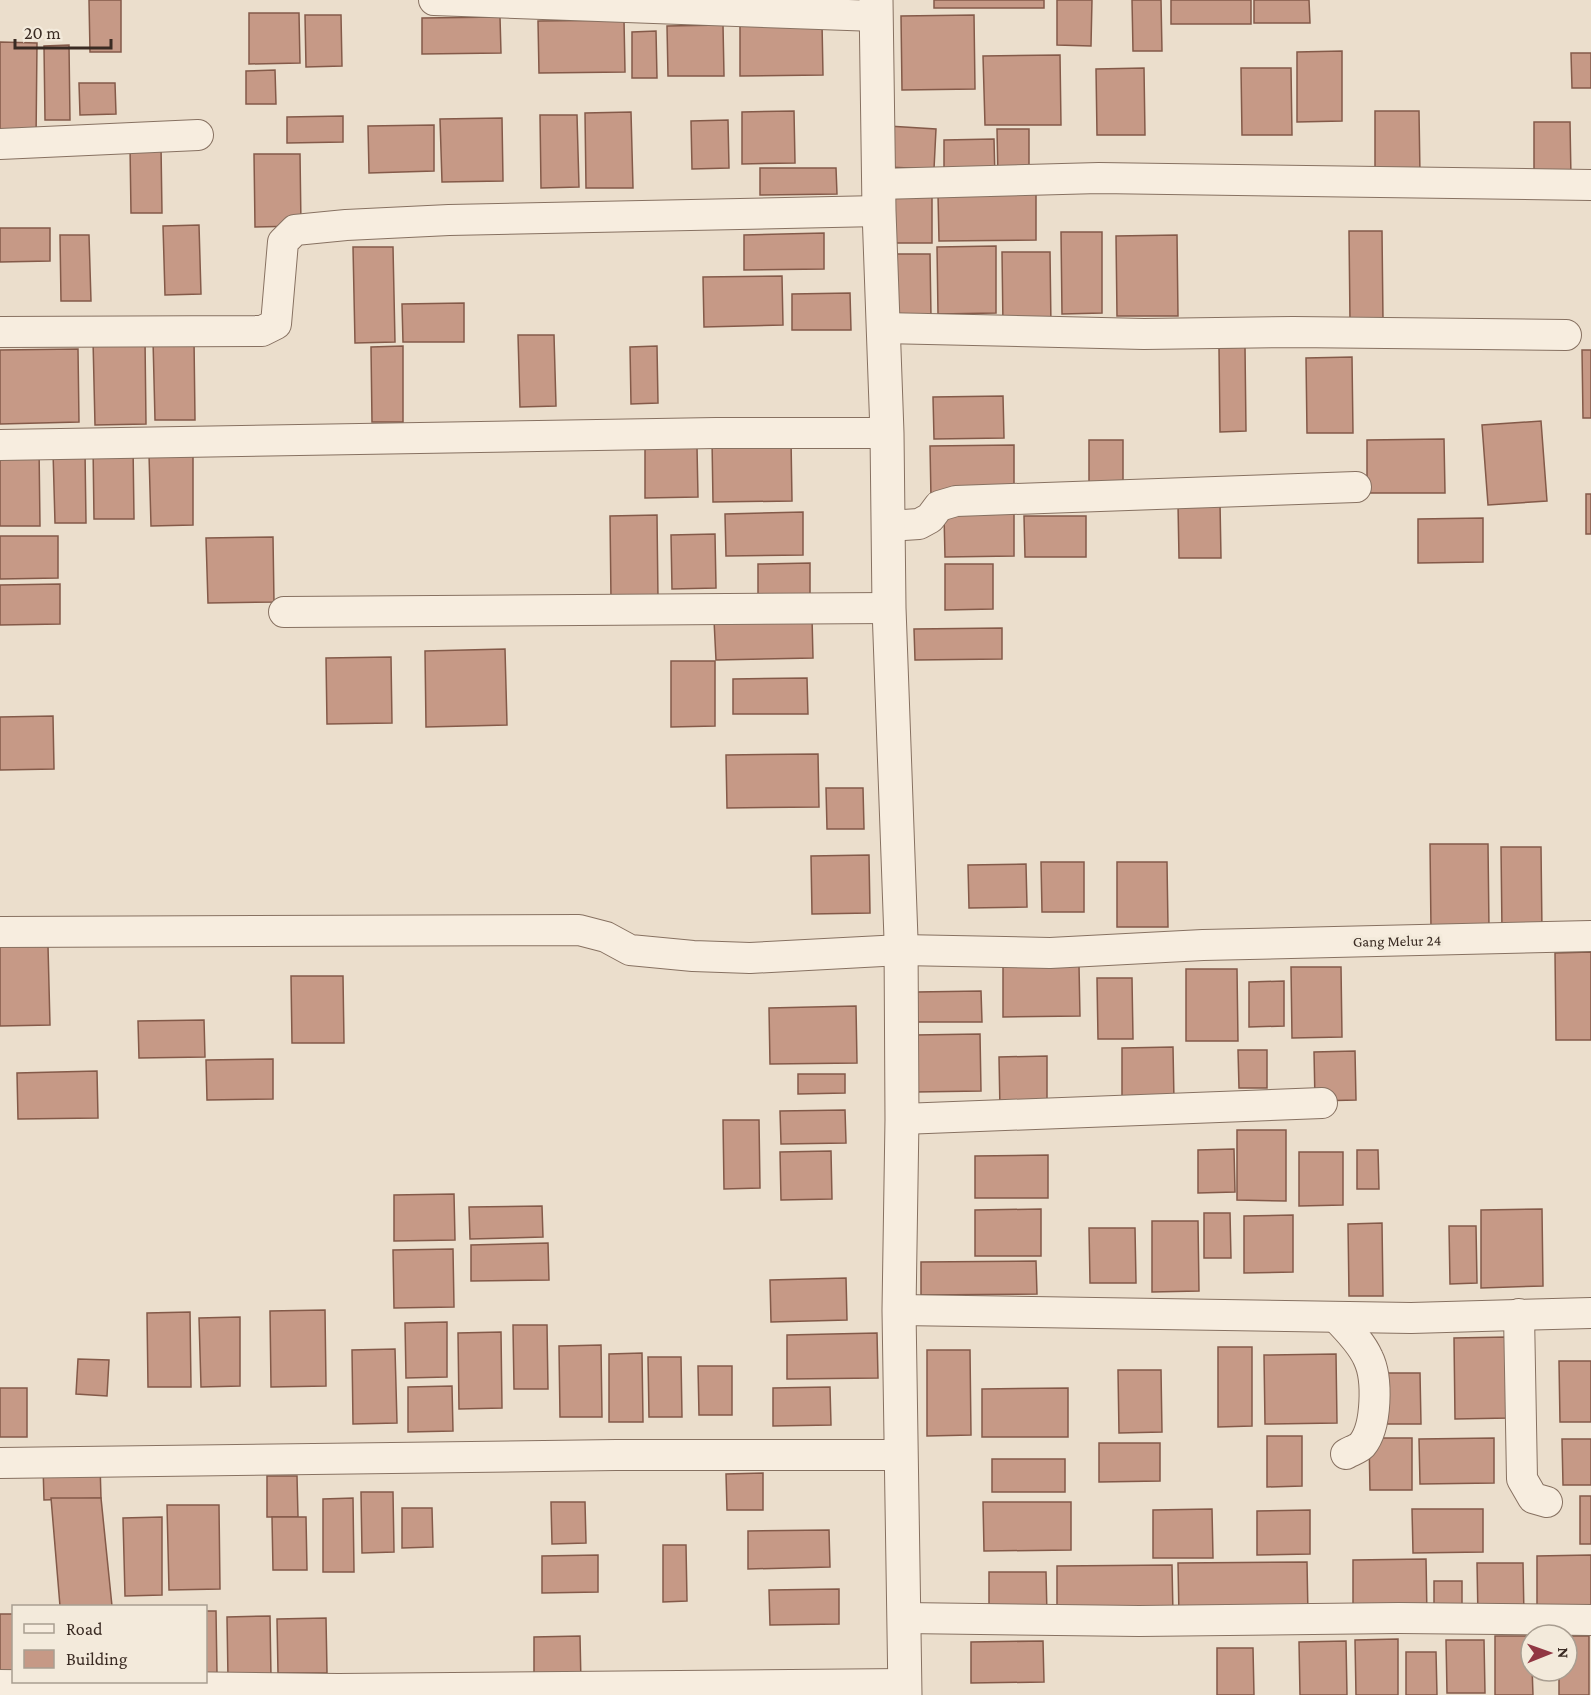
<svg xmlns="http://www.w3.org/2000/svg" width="1591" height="1695" viewBox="0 0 1591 1695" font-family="'Crimson Pro',serif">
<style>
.building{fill:#c69986;stroke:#845a49;stroke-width:1.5}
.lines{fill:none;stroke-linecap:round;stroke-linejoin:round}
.minor-casing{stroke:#877161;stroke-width:32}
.tertiary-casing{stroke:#877161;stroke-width:35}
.minor{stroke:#f7eddf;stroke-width:30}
.tertiary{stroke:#f7eddf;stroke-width:33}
.labels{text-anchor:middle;stroke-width:6;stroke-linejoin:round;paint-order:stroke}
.street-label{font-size:15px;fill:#3a2b23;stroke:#f3eadb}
</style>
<rect width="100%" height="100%" fill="#ebdecc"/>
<g class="building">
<polygon points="89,0 121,0 121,52 90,52"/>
<rect x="934" y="0" width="110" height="8"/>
<polygon points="1057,0 1092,0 1091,46 1057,45"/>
<polygon points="1132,0 1161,0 1162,51 1133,51"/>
<rect x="1171" y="0" width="80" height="24"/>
<polygon points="1254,0 1309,0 1310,23 1254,23"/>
<polygon points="249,13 299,13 300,63 249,64"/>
<polygon points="305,15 341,15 342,66 306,67"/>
<polygon points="974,15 975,89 902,90 901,16"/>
<polygon points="500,17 501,53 422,54 422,18"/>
<polygon points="624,20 625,72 539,73 538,21"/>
<polygon points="822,23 823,75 740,76 740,25"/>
<polygon points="723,25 724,76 668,76 667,26"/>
<polygon points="656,31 657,78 632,78 632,32"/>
<polygon points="0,42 37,43 36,141 0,141"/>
<polygon points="69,45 70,120 45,120 44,46"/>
<polygon points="1342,51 1342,121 1297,122 1297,52"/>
<polygon points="1571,53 1591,53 1591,88 1572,88"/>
<polygon points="1060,55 1061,125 985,125 983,56"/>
<polygon points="1144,68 1145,135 1097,135 1096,69"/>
<polygon points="1241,68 1291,68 1292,135 1242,135"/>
<polygon points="275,70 276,104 246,104 246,71"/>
<polygon points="79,83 115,83 116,114 80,115"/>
<polygon points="794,111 795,163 742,164 742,112"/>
<polygon points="1375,111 1419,111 1420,176 1375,176"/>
<polygon points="631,112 633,188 586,188 585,113"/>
<polygon points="540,115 577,115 579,187 541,188"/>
<polygon points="343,116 343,142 287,143 287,117"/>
<polygon points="502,118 503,181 442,182 440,119"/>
<polygon points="728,120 729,168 692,169 691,121"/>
<polygon points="1534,122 1570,122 1571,178 1534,178"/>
<polygon points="434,125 434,171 369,173 368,126"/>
<polygon points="888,126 936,129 934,169 886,167"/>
<polygon points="997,129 1029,129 1029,179 998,179"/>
<polygon points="994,139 995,180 944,181 944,140"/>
<polygon points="130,146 161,146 162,213 131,213"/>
<polygon points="254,154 300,154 301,226 255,227"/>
<polygon points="760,168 836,168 837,194 760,195"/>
<rect x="884" y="190" width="48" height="53"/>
<polygon points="1036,194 1036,240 939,241 938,195"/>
<polygon points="199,225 201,294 165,295 163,226"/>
<polygon points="0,228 50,228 50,261 0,262"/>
<polygon points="1349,231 1382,231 1383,321 1350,321"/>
<polygon points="1061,232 1102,232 1102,313 1062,314"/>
<polygon points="824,233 824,269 744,270 744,235"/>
<polygon points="60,235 89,235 91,301 61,301"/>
<polygon points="1177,235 1178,316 1117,316 1116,236"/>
<polygon points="996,246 996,313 938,314 937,247"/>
<polygon points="353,247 393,247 395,342 355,343"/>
<polygon points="1002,252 1050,252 1051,327 1003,327"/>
<polygon points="888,254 930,254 931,317 889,318"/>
<polygon points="782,276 783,325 704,327 703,277"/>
<polygon points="850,293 851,330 792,330 792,294"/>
<polygon points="464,303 464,342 403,342 402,304"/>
<polygon points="518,335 554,335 556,406 520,407"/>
<polygon points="145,339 146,424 95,425 93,340"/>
<polygon points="194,339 195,420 155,420 153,340"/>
<polygon points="403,346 403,422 372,422 371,347"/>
<polygon points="657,346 658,403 631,404 630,347"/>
<polygon points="1245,347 1246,431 1220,432 1219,348"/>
<polygon points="78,349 79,422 0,424 0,350"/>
<polygon points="1582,350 1591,350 1591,418 1583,418"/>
<polygon points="1352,357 1353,433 1307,433 1306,358"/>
<polygon points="1003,396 1004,438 934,439 933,397"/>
<polygon points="1541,421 1547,501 1488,505 1482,425"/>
<polygon points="791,439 792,501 713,502 712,440"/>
<polygon points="1444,439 1445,493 1367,493 1367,440"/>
<rect x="1089" y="440" width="34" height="50"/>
<polygon points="133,444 134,519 94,519 93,445"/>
<polygon points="1014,445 1014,497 931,498 930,446"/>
<polygon points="39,446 40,526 0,526 0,447"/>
<polygon points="645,447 697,447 698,497 645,498"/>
<polygon points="85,451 86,523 55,523 53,452"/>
<polygon points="193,453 193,525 151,526 149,454"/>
<rect x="1586" y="494" width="5" height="40"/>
<polygon points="1220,503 1221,558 1179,558 1178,504"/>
<polygon points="803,512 803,555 726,556 725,514"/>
<polygon points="1014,514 1014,556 945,557 944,515"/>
<polygon points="657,515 658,599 611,600 610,516"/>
<polygon points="1024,516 1086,516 1086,557 1025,557"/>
<polygon points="1483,518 1483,562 1418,563 1418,519"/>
<polygon points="715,534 716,588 672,589 671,535"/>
<polygon points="0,536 58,536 58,578 0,579"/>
<polygon points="273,537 274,602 208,603 206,538"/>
<polygon points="810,563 810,599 758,600 758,564"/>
<polygon points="945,564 993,564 993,609 945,610"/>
<polygon points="60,584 60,624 0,625 0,585"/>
<polygon points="812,617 813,658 716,660 714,620"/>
<polygon points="1002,628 1002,659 915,660 914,629"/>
<polygon points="505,649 507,725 426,727 425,651"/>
<polygon points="391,657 392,723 327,724 326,658"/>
<polygon points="671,661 715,661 715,726 671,727"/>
<polygon points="807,678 808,714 733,714 733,679"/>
<polygon points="53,716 54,769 0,770 0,717"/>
<polygon points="818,754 819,807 727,808 726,755"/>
<polygon points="826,788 863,788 864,829 827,829"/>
<polygon points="1430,844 1488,844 1489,929 1431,930"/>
<polygon points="1501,847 1541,847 1542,932 1502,932"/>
<polygon points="869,855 870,913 812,914 811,856"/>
<polygon points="1041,862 1084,862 1084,912 1042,912"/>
<polygon points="1117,862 1167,862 1168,927 1117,927"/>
<polygon points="1026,864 1027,907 969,908 968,865"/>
<polygon points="0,946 48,946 50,1025 0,1026"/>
<polygon points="1591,952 1591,1040 1556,1040 1555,953"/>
<polygon points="1003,965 1079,965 1080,1016 1003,1017"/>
<polygon points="1291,967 1341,967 1342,1037 1292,1038"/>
<polygon points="1186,969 1237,969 1238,1041 1186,1041"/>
<polygon points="291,976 343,976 344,1043 292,1043"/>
<polygon points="1097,978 1132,978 1133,1039 1098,1039"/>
<polygon points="1284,981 1284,1026 1249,1027 1249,982"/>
<polygon points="981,991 982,1022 917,1022 917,992"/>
<polygon points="856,1006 857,1063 770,1064 769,1008"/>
<polygon points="204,1020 205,1057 139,1058 138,1021"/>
<polygon points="980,1034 981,1091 915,1092 915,1035"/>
<polygon points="1173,1047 1174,1102 1122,1102 1122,1048"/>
<polygon points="1238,1050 1267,1050 1267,1088 1239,1088"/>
<polygon points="1355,1051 1356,1100 1315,1101 1314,1052"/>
<polygon points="1047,1056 1047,1109 1000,1110 999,1057"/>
<polygon points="273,1059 273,1099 207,1100 206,1060"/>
<polygon points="97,1071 98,1118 18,1119 17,1073"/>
<polygon points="798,1074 845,1074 845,1093 798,1094"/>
<polygon points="845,1110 846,1143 781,1144 780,1111"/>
<polygon points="723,1120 759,1120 760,1188 724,1189"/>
<polygon points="1237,1130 1286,1130 1286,1201 1237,1200"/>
<polygon points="1234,1149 1235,1192 1198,1193 1198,1150"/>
<polygon points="1357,1150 1378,1150 1379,1189 1357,1189"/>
<polygon points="831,1151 832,1199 781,1200 780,1152"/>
<polygon points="1299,1152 1343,1152 1343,1205 1299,1206"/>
<polygon points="1048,1155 1048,1198 975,1198 975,1156"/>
<polygon points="454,1194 455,1240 394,1241 394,1195"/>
<polygon points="542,1206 543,1237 470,1239 469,1207"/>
<polygon points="1041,1209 1041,1256 975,1256 975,1210"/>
<polygon points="1542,1209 1543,1286 1481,1288 1481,1210"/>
<polygon points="1204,1213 1230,1213 1231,1258 1204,1258"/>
<polygon points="1293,1215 1293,1272 1244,1273 1244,1216"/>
<polygon points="1152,1221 1198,1221 1199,1291 1152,1292"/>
<polygon points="1382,1223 1383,1296 1349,1296 1348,1224"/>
<polygon points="1449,1226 1476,1226 1477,1283 1450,1284"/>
<polygon points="1089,1228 1135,1228 1136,1283 1090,1283"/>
<polygon points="548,1243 549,1280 471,1281 471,1245"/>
<polygon points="453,1249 454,1307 394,1308 393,1250"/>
<polygon points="1036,1261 1037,1294 921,1295 921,1262"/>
<polygon points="846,1278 847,1320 771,1322 770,1280"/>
<polygon points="325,1310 326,1386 271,1387 270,1311"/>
<polygon points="190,1312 191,1387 148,1387 147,1313"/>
<polygon points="240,1317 240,1386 201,1387 199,1318"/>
<polygon points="447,1322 447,1377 406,1378 405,1323"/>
<polygon points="513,1325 547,1325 548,1389 514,1389"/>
<polygon points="501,1332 502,1408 459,1409 458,1333"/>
<polygon points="877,1333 878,1378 787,1379 787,1335"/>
<polygon points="1508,1337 1509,1418 1455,1419 1454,1338"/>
<polygon points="601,1345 602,1417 560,1417 559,1346"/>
<polygon points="1218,1347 1252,1347 1252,1426 1218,1427"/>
<polygon points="395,1349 397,1423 353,1424 352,1350"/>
<polygon points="927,1350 970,1350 971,1435 927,1436"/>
<polygon points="642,1353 643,1422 609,1422 609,1354"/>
<polygon points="1336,1354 1337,1423 1265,1424 1264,1355"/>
<polygon points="648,1357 681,1357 682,1417 649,1417"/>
<polygon points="78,1359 109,1360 107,1396 76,1394"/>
<polygon points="1559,1361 1591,1361 1591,1422 1560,1422"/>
<polygon points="698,1366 732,1366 732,1415 699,1415"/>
<polygon points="1118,1370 1161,1370 1162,1432 1119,1433"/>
<polygon points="1377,1373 1420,1373 1421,1424 1378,1424"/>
<polygon points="452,1386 453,1431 408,1432 408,1387"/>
<polygon points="830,1387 831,1425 773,1426 773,1388"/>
<rect x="0" y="1388" width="27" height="49"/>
<polygon points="1068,1388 1068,1437 982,1437 982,1389"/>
<polygon points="1267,1436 1302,1436 1302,1486 1267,1487"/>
<polygon points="1369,1438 1412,1438 1412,1490 1370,1490"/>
<polygon points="1494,1438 1494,1483 1420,1484 1419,1439"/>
<polygon points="1562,1439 1591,1439 1591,1485 1563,1485"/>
<polygon points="1099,1443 1160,1443 1160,1481 1099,1482"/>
<rect x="992" y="1459" width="73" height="33"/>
<polygon points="100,1464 101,1498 44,1500 43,1466"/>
<polygon points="763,1473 763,1510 727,1510 726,1474"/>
<polygon points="267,1476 297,1476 298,1517 267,1517"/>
<polygon points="361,1492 393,1492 394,1552 362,1553"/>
<rect x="1580" y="1496" width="11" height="48"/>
<polygon points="51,1498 101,1498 112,1606 60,1606"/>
<polygon points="353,1498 354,1572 323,1572 323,1499"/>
<polygon points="551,1502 585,1502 586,1543 552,1544"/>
<polygon points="983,1502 1071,1502 1071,1550 984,1551"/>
<polygon points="167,1505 219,1505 220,1589 169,1590"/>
<polygon points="402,1508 432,1508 433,1547 402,1548"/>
<polygon points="1212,1509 1213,1558 1153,1558 1153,1510"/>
<polygon points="1412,1509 1483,1509 1483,1552 1413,1553"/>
<polygon points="1310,1510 1310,1554 1257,1555 1257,1511"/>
<polygon points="162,1517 162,1595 125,1596 123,1518"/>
<polygon points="272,1517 306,1517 307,1570 273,1570"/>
<polygon points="829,1530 830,1567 748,1569 748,1531"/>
<polygon points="663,1545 686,1545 687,1601 663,1602"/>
<polygon points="598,1555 598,1592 542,1593 542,1556"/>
<polygon points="1591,1555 1591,1610 1537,1611 1537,1556"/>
<polygon points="1426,1559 1427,1617 1353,1618 1353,1560"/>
<polygon points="1307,1562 1308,1616 1179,1617 1178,1563"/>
<polygon points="1477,1563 1523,1563 1524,1617 1478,1617"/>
<polygon points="1172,1565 1173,1615 1057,1617 1057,1566"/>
<polygon points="989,1572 1046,1572 1047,1615 989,1616"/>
<polygon points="1434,1581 1462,1581 1462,1610 1434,1611"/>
<polygon points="839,1589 839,1624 770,1625 769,1590"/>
<polygon points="206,1611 216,1611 217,1674 206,1674"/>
<rect x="0" y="1614" width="14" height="64"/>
<polygon points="270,1616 271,1678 228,1678 227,1617"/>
<polygon points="326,1618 327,1673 278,1673 277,1619"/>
<polygon points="580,1636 581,1684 534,1684 534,1637"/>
<polygon points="1495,1636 1531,1636 1533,1695 1495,1695"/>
<polygon points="1567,1636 1589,1636 1589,1695 1559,1695 1559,1671 1567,1671"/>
<polygon points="1398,1639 1398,1695 1356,1695 1355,1640"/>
<polygon points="1446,1640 1484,1640 1485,1693 1447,1693"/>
<polygon points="1043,1641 1044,1682 971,1683 971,1642"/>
<polygon points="1346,1641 1347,1695 1300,1695 1299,1642"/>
<polygon points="1217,1648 1253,1648 1254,1695 1217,1695"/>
<polygon points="1406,1652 1436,1652 1437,1695 1406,1695"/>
</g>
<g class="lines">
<defs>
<g id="minor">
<polyline points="434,0 876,16"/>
<polyline points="0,144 198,135"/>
<polyline points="879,184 1099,178 1591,185"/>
<polyline points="883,328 1144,334 1293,332 1566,335"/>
<polyline points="0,332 262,331 276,324 283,242 295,230 346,225 449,220 879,211"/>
<polyline points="0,445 716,433 887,433"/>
<polyline points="888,526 919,524 930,518 939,506 956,501 1356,487"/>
<polyline points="284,612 889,608"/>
<polyline points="0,932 579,930 606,937 630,950 693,956 750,958 901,950 1050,953 1203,945 1591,936"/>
<polyline points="902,1119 1322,1103"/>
<polyline points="899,1310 1411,1318 1591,1313"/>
<polyline points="1519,1314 1522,1479 1533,1498 1547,1502"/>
<path d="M1336,1317C1347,1329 1361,1342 1368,1358C1378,1378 1377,1427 1362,1445C1358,1449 1351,1451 1346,1454"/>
<polyline points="0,1463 616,1455 900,1455"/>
<polyline points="904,1618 1139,1621 1399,1618 1591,1620"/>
<polyline points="0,1685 338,1689 905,1684"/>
</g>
<polyline id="tertiary" points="876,0 879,211 887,433 889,608 901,939 902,1119 899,1310 905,1695"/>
</defs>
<use href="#minor" class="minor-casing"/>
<use href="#tertiary" class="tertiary-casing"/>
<use href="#minor" class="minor"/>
<use href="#tertiary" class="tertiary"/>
</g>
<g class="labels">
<g class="street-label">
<text transform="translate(1397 941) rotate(-1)" y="5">Gang Melur 24</text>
</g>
</g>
<rect x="12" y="1605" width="195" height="78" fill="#f3eadb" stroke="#a99e91" stroke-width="1.5"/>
<rect x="24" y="1624" width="30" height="9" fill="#f7eddf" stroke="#a99e91" stroke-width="1.5"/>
<text x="66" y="1635" font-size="18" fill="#3a2b23">Road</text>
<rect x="24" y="1650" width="30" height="18" fill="#c69986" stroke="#a99e91" stroke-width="1.5"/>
<text x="66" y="1665" font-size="18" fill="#3a2b23">Building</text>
<g transform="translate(1549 1653) rotate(89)"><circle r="28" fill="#f3eadb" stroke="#a99e91" stroke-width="1.5"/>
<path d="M0-4.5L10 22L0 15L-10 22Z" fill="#913743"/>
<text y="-9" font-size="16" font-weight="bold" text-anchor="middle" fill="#3a2b23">N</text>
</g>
<path d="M15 39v9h96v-9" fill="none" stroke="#3a2b23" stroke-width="3"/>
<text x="24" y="39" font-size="18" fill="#3a2b23" stroke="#f3eadb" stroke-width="4.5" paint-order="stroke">20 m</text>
</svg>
